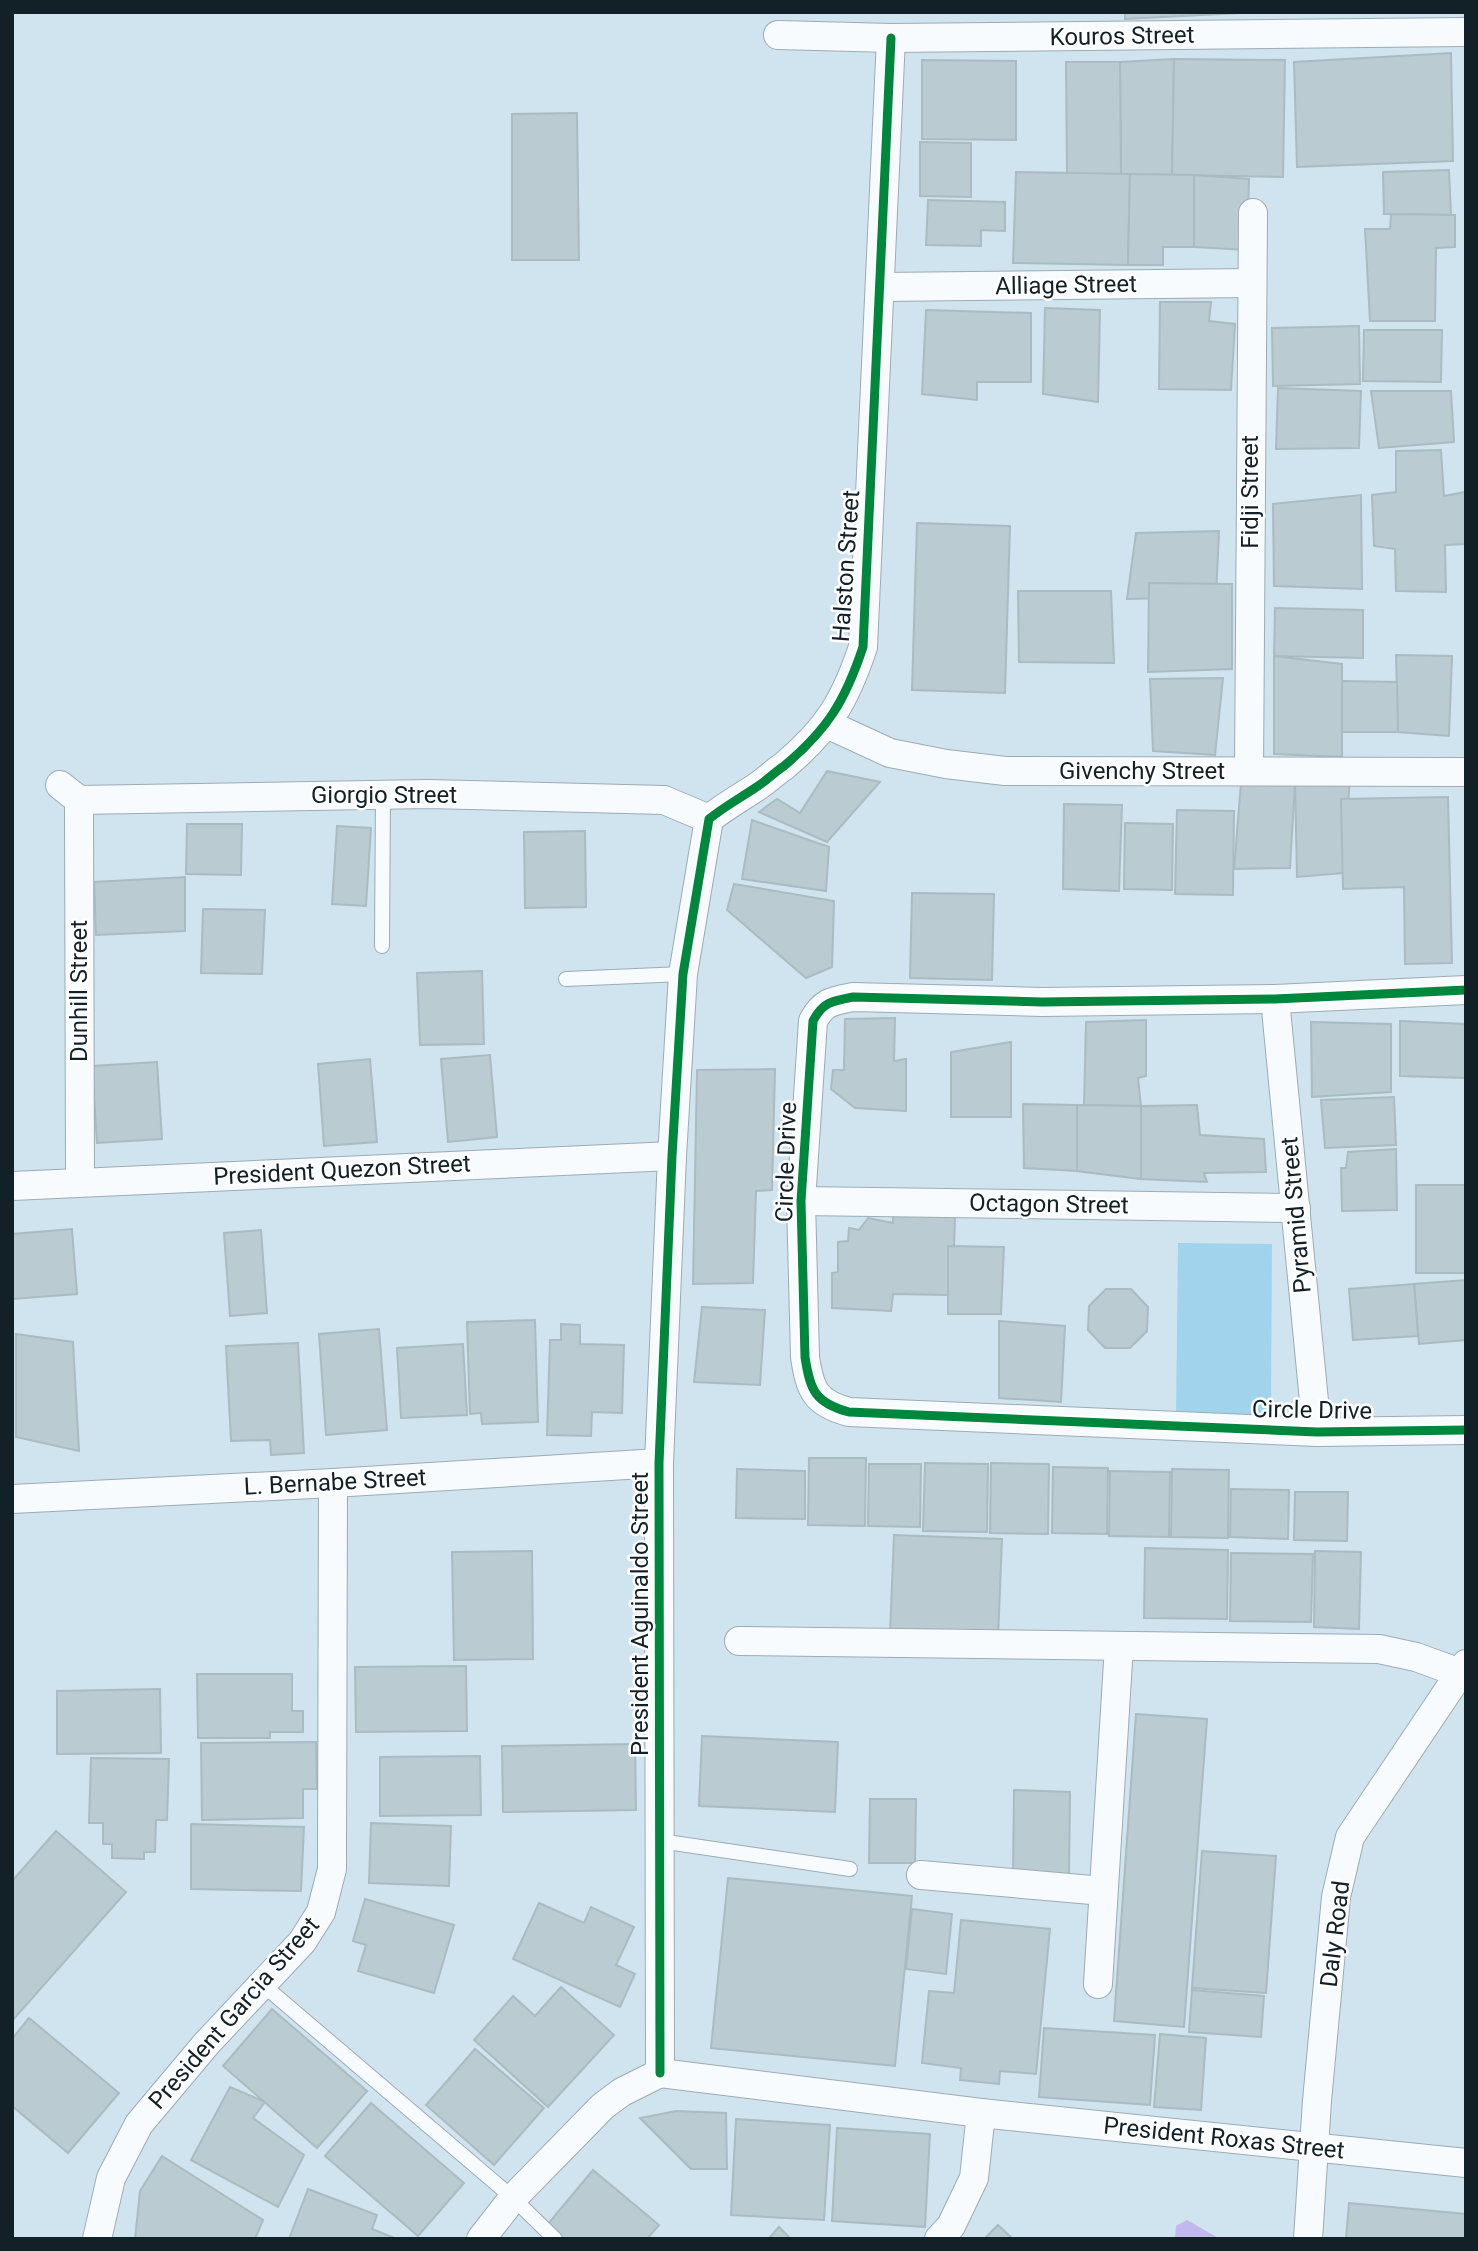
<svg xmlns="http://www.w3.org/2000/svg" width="1478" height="2251" viewBox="0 0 1478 2251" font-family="Roboto,sans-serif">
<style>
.green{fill:#a2d3ec}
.water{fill:#c3b8ee}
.building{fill:#baccd1;stroke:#aabbc1;stroke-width:2}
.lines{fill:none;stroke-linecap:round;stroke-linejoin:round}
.lane-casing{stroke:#9cabb4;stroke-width:16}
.street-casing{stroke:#9cabb4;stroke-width:30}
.lane{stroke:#f8fbfd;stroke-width:14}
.street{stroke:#f8fbfd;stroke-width:28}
.cycleway-casing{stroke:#fff;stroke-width:13}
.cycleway{stroke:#00873e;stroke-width:9}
.labels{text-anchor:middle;stroke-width:5;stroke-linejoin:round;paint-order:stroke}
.street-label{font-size:24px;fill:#122028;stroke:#fff}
</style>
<rect width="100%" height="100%" fill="#d0e4ef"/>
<polygon class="green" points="1178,1243 1272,1244 1271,1415 1176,1415"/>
<polygon class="water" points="1187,2220 1220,2239 1175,2239 1176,2226"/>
<g class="building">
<polygon points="1125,12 1239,12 1239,13 1125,19"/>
<polygon points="1451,53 1453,161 1297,167 1294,62"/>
<polygon points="1174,59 1172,175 1121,174 1120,62"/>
<polygon points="1174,59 1285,60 1283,177 1172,175"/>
<polygon points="922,60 1016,61 1016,140 922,139"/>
<polygon points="1066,62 1120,62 1121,174 1067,174"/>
<polygon points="577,113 579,260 512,260 512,114"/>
<polygon points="920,142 971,143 971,197 920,196"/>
<polygon points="1449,170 1451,215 1384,214 1383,172"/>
<polygon points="1016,172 1130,174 1128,265 1013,263"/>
<polygon points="1130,174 1194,175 1194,247 1163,247 1163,265 1128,265"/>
<polygon points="1194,175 1249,179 1247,250 1194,247"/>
<polygon points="928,200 1005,202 1005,231 981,230 981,246 926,245"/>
<polygon points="1391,214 1455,215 1455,247 1436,248 1435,321 1370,321 1365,229 1390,229"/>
<polygon points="1160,302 1211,302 1209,321 1235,324 1231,390 1159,389"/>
<polygon points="1045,308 1100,310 1098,402 1043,394"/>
<polygon points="926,310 1031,313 1031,382 977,382 977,400 922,394"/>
<polygon points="1359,326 1360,384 1273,386 1272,328"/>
<polygon points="1364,330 1442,330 1441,382 1363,381"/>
<polygon points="1278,388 1361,391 1359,448 1276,449"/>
<polygon points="1371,391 1451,391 1454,442 1379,448"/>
<polygon points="1441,450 1444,496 1465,492 1466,544 1445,545 1446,592 1396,591 1395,549 1374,546 1372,495 1396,492 1396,451"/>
<polygon points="1361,495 1362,589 1274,586 1273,504"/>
<polygon points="917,523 1010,526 1005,693 912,690"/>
<polygon points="1219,531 1216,597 1127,599 1136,533"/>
<polygon points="1149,583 1232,584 1232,669 1148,672"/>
<polygon points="1018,591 1111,591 1114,663 1019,662"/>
<polygon points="1275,608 1363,610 1363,658 1274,656"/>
<polygon points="1396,655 1452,656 1449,736 1398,732"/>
<polygon points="1274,656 1342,664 1342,757 1274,754"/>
<polygon points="1223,678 1215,755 1153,751 1150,679"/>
<polygon points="1342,681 1397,682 1398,732 1342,732"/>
<polygon points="827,771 880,782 827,842 759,812 777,799 800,813"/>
<polygon points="1350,777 1343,873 1297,877 1295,783"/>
<polygon points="1241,783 1295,783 1290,868 1234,869"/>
<polygon points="1448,797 1452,963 1405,964 1404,887 1343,889 1341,799"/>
<polygon points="1064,804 1122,805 1119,891 1063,889"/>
<polygon points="1177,810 1234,811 1233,895 1175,894"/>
<polygon points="752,820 829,847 826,891 742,879"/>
<polygon points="1125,823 1173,824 1172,890 1124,889"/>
<polygon points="187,824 242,824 241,875 186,874"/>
<polygon points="337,826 371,828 366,906 332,904"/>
<polygon points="585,831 586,907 525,908 524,832"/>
<polygon points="185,877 185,931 96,935 94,882"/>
<polygon points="734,884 834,901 832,967 806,978 727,910"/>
<polygon points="912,893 994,894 992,980 910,978"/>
<polygon points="203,909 265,910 262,974 201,973"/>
<polygon points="482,971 484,1044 420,1045 417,973"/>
<polygon points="895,1018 894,1061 906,1059 906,1111 855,1108 831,1089 833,1070 844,1070 845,1019"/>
<polygon points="1146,1020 1146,1076 1138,1078 1141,1106 1084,1105 1086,1022"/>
<polygon points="1400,1021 1466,1024 1466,1078 1400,1076"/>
<polygon points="1311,1022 1391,1024 1391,1092 1312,1097"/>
<polygon points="1011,1042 1011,1117 951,1117 951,1052"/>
<polygon points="490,1055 497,1137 448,1142 441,1059"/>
<polygon points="370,1059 377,1142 324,1146 318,1064"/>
<polygon points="157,1062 162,1139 97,1143 92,1066"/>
<polygon points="775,1069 772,1190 756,1191 753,1283 693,1284 697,1070"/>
<polygon points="1394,1097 1396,1145 1325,1148 1321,1100"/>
<polygon points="1023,1104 1077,1105 1077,1171 1024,1168"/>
<polygon points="1077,1105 1141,1106 1141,1179 1077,1171"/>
<polygon points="1197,1105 1200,1135 1264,1139 1266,1172 1204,1173 1207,1182 1141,1179 1141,1106"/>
<polygon points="1396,1149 1397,1210 1342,1211 1341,1168 1346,1168 1348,1152"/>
<rect x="1416" y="1185" width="50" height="88"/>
<polygon points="893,1216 955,1216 954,1246 948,1246 948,1295 893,1294 891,1311 832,1308 832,1273 838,1272 838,1242 848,1241 849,1228 859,1230 868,1218 893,1223"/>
<polygon points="72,1229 77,1294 12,1299 12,1234"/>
<polygon points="261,1230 267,1313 230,1316 224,1233"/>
<polygon points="948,1246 1004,1247 1001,1314 948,1314"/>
<polygon points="1466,1280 1466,1340 1419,1344 1414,1284"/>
<polygon points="1414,1284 1418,1336 1353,1340 1349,1289"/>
<polygon points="1106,1289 1131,1289 1148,1307 1147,1331 1130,1348 1105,1348 1088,1330 1089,1306"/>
<polygon points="702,1307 765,1310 760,1385 694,1382"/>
<polygon points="535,1320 538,1422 482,1424 481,1413 470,1414 467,1322"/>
<polygon points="999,1321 1065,1326 1061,1402 999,1398"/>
<polygon points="561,1324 580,1325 580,1344 624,1345 622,1413 592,1412 591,1436 547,1435 550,1340 561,1340"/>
<polygon points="379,1329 387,1430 326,1435 319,1334"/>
<polygon points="16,1334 73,1342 79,1451 16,1437"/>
<polygon points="298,1343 304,1453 271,1455 270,1440 231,1441 226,1346"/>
<polygon points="463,1344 467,1415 401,1418 397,1348"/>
<polygon points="809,1458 866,1458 865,1526 808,1525"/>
<polygon points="925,1463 988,1464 987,1532 923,1531"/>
<polygon points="991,1463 1049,1464 1048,1534 990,1533"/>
<polygon points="869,1464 921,1464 920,1527 868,1526"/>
<polygon points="1053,1467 1108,1468 1107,1534 1052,1533"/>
<polygon points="737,1469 805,1471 805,1519 736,1518"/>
<polygon points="1172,1469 1229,1470 1228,1538 1171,1537"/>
<polygon points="1110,1471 1170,1472 1169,1537 1109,1536"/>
<polygon points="1231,1489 1289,1490 1288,1539 1230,1537"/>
<polygon points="1295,1492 1348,1492 1347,1541 1294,1540"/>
<polygon points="894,1535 1002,1539 998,1639 890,1634"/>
<polygon points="1145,1548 1228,1550 1227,1619 1144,1618"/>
<polygon points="532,1551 533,1659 454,1660 452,1552"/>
<polygon points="1315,1551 1361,1552 1359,1629 1314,1627"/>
<polygon points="1231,1553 1313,1554 1311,1622 1230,1621"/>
<polygon points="466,1666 467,1731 356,1732 355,1667"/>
<polygon points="197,1674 292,1674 292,1711 303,1711 303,1732 270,1732 270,1738 198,1738"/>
<polygon points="160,1689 161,1753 57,1754 57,1691"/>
<polygon points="1136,1714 1207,1719 1184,2027 1114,2021"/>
<polygon points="702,1736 838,1742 835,1812 699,1806"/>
<polygon points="316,1742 317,1789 303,1789 303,1818 202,1820 201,1743"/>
<polygon points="635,1744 636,1810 503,1812 502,1746"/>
<polygon points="480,1756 481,1815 380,1816 380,1757"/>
<polygon points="91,1758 169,1759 167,1820 156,1820 155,1852 144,1852 144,1859 112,1858 112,1844 103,1844 103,1823 89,1823"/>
<polygon points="1014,1790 1070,1792 1069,1875 1013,1874"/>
<polygon points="870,1799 916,1799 915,1863 869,1863"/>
<polygon points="371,1823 451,1826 449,1886 369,1883"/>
<polygon points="191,1824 304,1827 301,1891 191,1889"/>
<polygon points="56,1831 126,1892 13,2020 12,1881"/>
<polygon points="1202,1851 1276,1856 1266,1993 1192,1988"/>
<polygon points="728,1878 912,1896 895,2066 711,2048"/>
<polygon points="365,1899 454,1925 434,1993 358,1971 366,1945 353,1941"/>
<polygon points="539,1903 584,1923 591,1907 634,1927 616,1965 635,1974 620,2007 513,1959"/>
<polygon points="912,1909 952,1914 946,1974 906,1969"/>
<polygon points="961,1920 1050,1929 1036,2074 1000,2071 999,2084 960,2080 961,2068 922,2063 929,1991 954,1993"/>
<polygon points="561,1987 614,2035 548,2107 474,2040 513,1996 535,2016"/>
<polygon points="1192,1990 1264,1996 1261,2037 1189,2032"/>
<polygon points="272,2009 367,2091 317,2148 223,2066"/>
<polygon points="29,2018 119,2093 68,2153 12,2106 12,2039"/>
<polygon points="1044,2028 1155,2035 1150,2105 1039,2097"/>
<polygon points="1160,2034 1206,2038 1201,2110 1154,2107"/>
<polygon points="475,2049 544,2108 494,2165 426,2105"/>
<polygon points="230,2087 265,2102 253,2118 304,2155 278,2207 191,2160"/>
<polygon points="371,2103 464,2183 418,2236 325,2156"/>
<polygon points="676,2111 726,2113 727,2169 691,2169 640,2118"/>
<polygon points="736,2119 830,2125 824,2220 731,2215"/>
<polygon points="837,2128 930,2134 925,2227 832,2221"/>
<polygon points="162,2156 263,2220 255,2239 135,2239 140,2191"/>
<polygon points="593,2170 659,2225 647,2239 564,2239 547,2225"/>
<polygon points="308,2189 377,2215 372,2229 397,2239 289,2239"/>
<polygon points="1349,2203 1466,2214 1466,2239 1346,2239"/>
<polygon points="998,2225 1013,2239 984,2239"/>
<polygon points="779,2227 791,2239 768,2239"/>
</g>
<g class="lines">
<defs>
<g id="lane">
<polyline points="382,946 383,794"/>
<polyline points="566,979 683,974"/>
<polyline points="660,1841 850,1869"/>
<polyline points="262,1984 513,2198 555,2239"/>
</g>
<g id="street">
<polyline points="778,35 891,38 1466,32"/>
<polyline points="881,287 1252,283"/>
<polyline points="827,724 890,753 946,764 1005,771 1466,772"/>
<polyline points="1249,771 1253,213"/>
<polyline points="60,785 79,800 428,794 664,800 709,819"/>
<polyline points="79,800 80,1182"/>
<path d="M1466,990L1275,999L1042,1002L853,997C832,1001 823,1002 813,1021L801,1201L805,1357C810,1390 815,1403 849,1412L1317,1432L1466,1430"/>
<polyline points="1275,999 1317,1432"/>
<polyline points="12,1186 672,1156"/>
<polyline points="801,1201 1296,1208"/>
<polyline points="12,1499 333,1483 659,1463"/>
<polyline points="739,1641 1379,1649 1416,1657 1460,1673"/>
<polyline points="921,1875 1103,1891"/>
<polyline points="1098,1984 1119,1646"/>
<path d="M660,2073L659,1463L672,1156L683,974L709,819C725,806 742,797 758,786C767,780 775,772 784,766C828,729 845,701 863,647L891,38"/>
<polyline points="660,2073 981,2113 1466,2163"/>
<polyline points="97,2239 111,2178 139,2124 207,2043 302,1942 321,1912 332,1869 333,1483"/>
<polyline points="481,2239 513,2198 603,2106 622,2092 660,2073"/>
<polyline points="939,2239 951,2226 974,2178 981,2113"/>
<polyline points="1308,2239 1317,2101 1336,1897 1350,1837 1466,1664"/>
</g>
</defs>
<use href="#lane" class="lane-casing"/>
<use href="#street" class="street-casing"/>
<use href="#lane" class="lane"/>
<use href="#street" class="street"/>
<defs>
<g id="cycleway">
<path d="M1466,990L1275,999L1042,1002L853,997C832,1001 823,1002 813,1021L801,1201L805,1357C810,1390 815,1403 849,1412L1317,1432L1466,1430"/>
<path d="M660,2073L659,1463L672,1156L683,974L709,819C725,806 742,797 758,786C767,780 775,772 784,766C828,729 845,701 863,647L891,38"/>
</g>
</defs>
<use href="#cycleway" class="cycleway-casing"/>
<use href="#cycleway" class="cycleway"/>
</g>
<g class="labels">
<g class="street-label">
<text transform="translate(1122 36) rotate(-1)" y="8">Kouros Street</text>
<text transform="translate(1066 285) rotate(-1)" y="8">Alliage Street</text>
<text transform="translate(1250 492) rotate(-90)" y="8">Fidji Street</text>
<text transform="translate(846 566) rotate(-86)" y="8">Halston Street</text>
<text x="1142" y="779">Givenchy Street</text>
<text x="384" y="803">Giorgio Street</text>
<text transform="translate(79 991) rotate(-90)" y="8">Dunhill Street</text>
<text transform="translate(786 1162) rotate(-88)" y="8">Circle Drive</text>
<text transform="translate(342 1170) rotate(-3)" y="8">President Quezon Street</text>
<text transform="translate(1049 1204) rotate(1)" y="8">Octagon Street</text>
<text transform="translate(1296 1215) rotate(-95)" y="8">Pyramid Street</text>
<text transform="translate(1312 1410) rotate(1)" y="8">Circle Drive</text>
<text transform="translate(335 1482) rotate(-3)" y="8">L. Bernabe Street</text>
<text transform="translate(640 1614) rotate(-90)" y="8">President Aguinaldo Street</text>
<text transform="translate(1335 1934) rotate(-83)" y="8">Daly Road</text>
<text transform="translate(234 2013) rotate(-49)" y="8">President Garcia Street</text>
<text transform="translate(1224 2138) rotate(6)" y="8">President Roxas Street</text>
</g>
</g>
<rect width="1478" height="2251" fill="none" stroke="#122028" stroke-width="28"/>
</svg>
